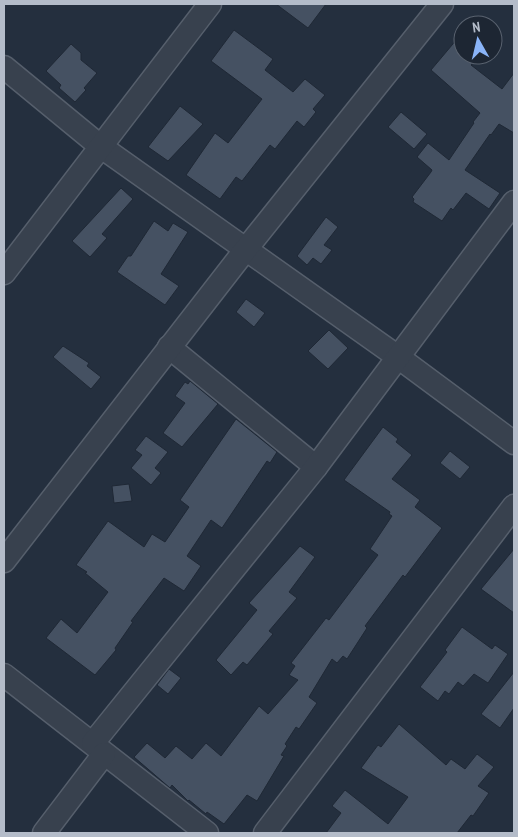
<svg xmlns="http://www.w3.org/2000/svg" width="518" height="837" viewBox="0 0 518 837" font-family="'PT Sans Narrow',sans-serif">
<style>
.building{fill:#455162;stroke:#1f2835}
.lines{fill:none;stroke-linecap:round;stroke-linejoin:round}
.minor-casing{stroke:#565f6c;stroke-width:25}
.minor{stroke:#38414e;stroke-width:22}
</style>
<rect width="100%" height="100%" fill="#242f3e"/>
<g class="building">
<polygon points="276,4 326,4 308,28"/>
<polygon points="234,30 273,59 265,70 293,92 305,79 325,95 313,109 316,112 304,127 297,121 275,149 270,145 242,181 236,177 220,199 186,175 215,133 228,143 262,99 211,61"/>
<polygon points="463,32 463,55 480,55 471,65 502,89 514,73 514,133 499,124 491,135 490,134 465,170 500,193 489,209 466,193 453,210 451,208 442,221 413,202 414,199 412,197 431,172 432,170 417,157 428,143 449,160 474,123 473,122 480,113 431,70"/>
<polygon points="71,44 81,53 81,60 97,73 84,88 86,90 75,102 59,88 61,85 46,71"/>
<polygon points="180,106 203,124 168,161 148,147"/>
<polygon points="401,112 427,134 414,149 388,127"/>
<polygon points="121,188 133,199 102,234 107,238 90,257 72,241"/>
<polygon points="326,217 338,227 324,245 332,250 321,264 313,258 307,265 297,256"/>
<polygon points="154,221 168,231 173,223 188,232 161,274 179,286 165,305 117,272 128,256 131,256"/>
<polygon points="246,299 265,313 254,327 236,312"/>
<polygon points="329,330 348,348 328,369 308,351"/>
<polygon points="63,346 89,363 87,366 101,377 91,389 53,357"/>
<polygon points="190,381 218,404 182,447 163,433 185,403 175,396 185,382 188,384"/>
<polygon points="236,419 277,452 270,463 267,461 222,528 211,520 187,556 201,566 184,591 164,578 131,621 133,622 115,648 116,650 95,675 46,638 61,619 77,633 108,592 85,573 87,572 76,565 108,521 144,547 152,534 165,542 189,507 180,500"/>
<polygon points="383,427 398,439 396,442 412,455 392,479 420,500 415,507 442,528 405,577 403,575 365,626 367,628 347,659 343,656 337,663 332,659 309,697 317,703 299,729 296,727 285,744 287,746 281,755 284,756 257,801 247,795 224,824 207,812 206,814 189,800 188,801 172,785 170,788 134,757 147,743 165,758 176,746 192,759 206,743 221,756 259,706 268,714 298,680 289,675 295,666 291,663 326,618 329,620 378,555 370,549 392,516 389,514 390,512 344,480"/>
<polygon points="146,436 168,452 155,468 161,473 151,485 131,468 142,455 135,450"/>
<polygon points="450,451 470,467 460,479 440,463"/>
<polygon points="129,484 132,501 114,503 112,486"/>
<polygon points="300,546 315,557 289,592 297,598 269,631 273,634 247,665 243,662 231,675 216,660 257,610 249,603"/>
<polygon points="514,549 514,613 481,589"/>
<polygon points="462,627 492,649 495,645 508,654 488,683 474,674 463,686 458,682 449,694 445,691 438,701 420,687 447,652 445,650"/>
<polygon points="169,669 181,678 168,694 157,685"/>
<polygon points="514,672 514,708 500,728 481,714"/>
<polygon points="399,724 446,765 451,759 465,769 477,754 494,767 478,786 489,793 473,816 471,815 457,833 326,833 341,813 332,806 345,790 388,824 408,797 361,768 378,745 381,747"/>
</g>
<g class="lines">
<defs>
<g id="minor">
<polyline points="4,67 100,146 398,357 514,443"/>
<polyline points="4,273 210,4"/>
<polyline points="169,347 316,467"/>
<polyline points="4,561 246,249 442,4"/>
<polyline points="4,675 207,833"/>
<polyline points="93,743 316,467 514,202"/>
<polyline points="44,833 104,754"/>
<polyline points="265,833 514,506"/>
</g>
</defs>
<use href="#minor" class="minor-casing"/>
<use href="#minor" class="minor"/>
</g>
<rect width="518" height="837" fill="none" stroke="#b4bcc9" stroke-width="10"/>
<g transform="translate(478 40) rotate(352)"><circle r="24" fill="#1d2633" stroke="#59626f"/>
<path d="M0-4L9 19L0 12L-9 19Z" fill="#8ab4f8"/>
<text y="-8" font-size="14" font-weight="bold" text-anchor="middle" fill="#b4bcc9">N</text>
</g>
</svg>
